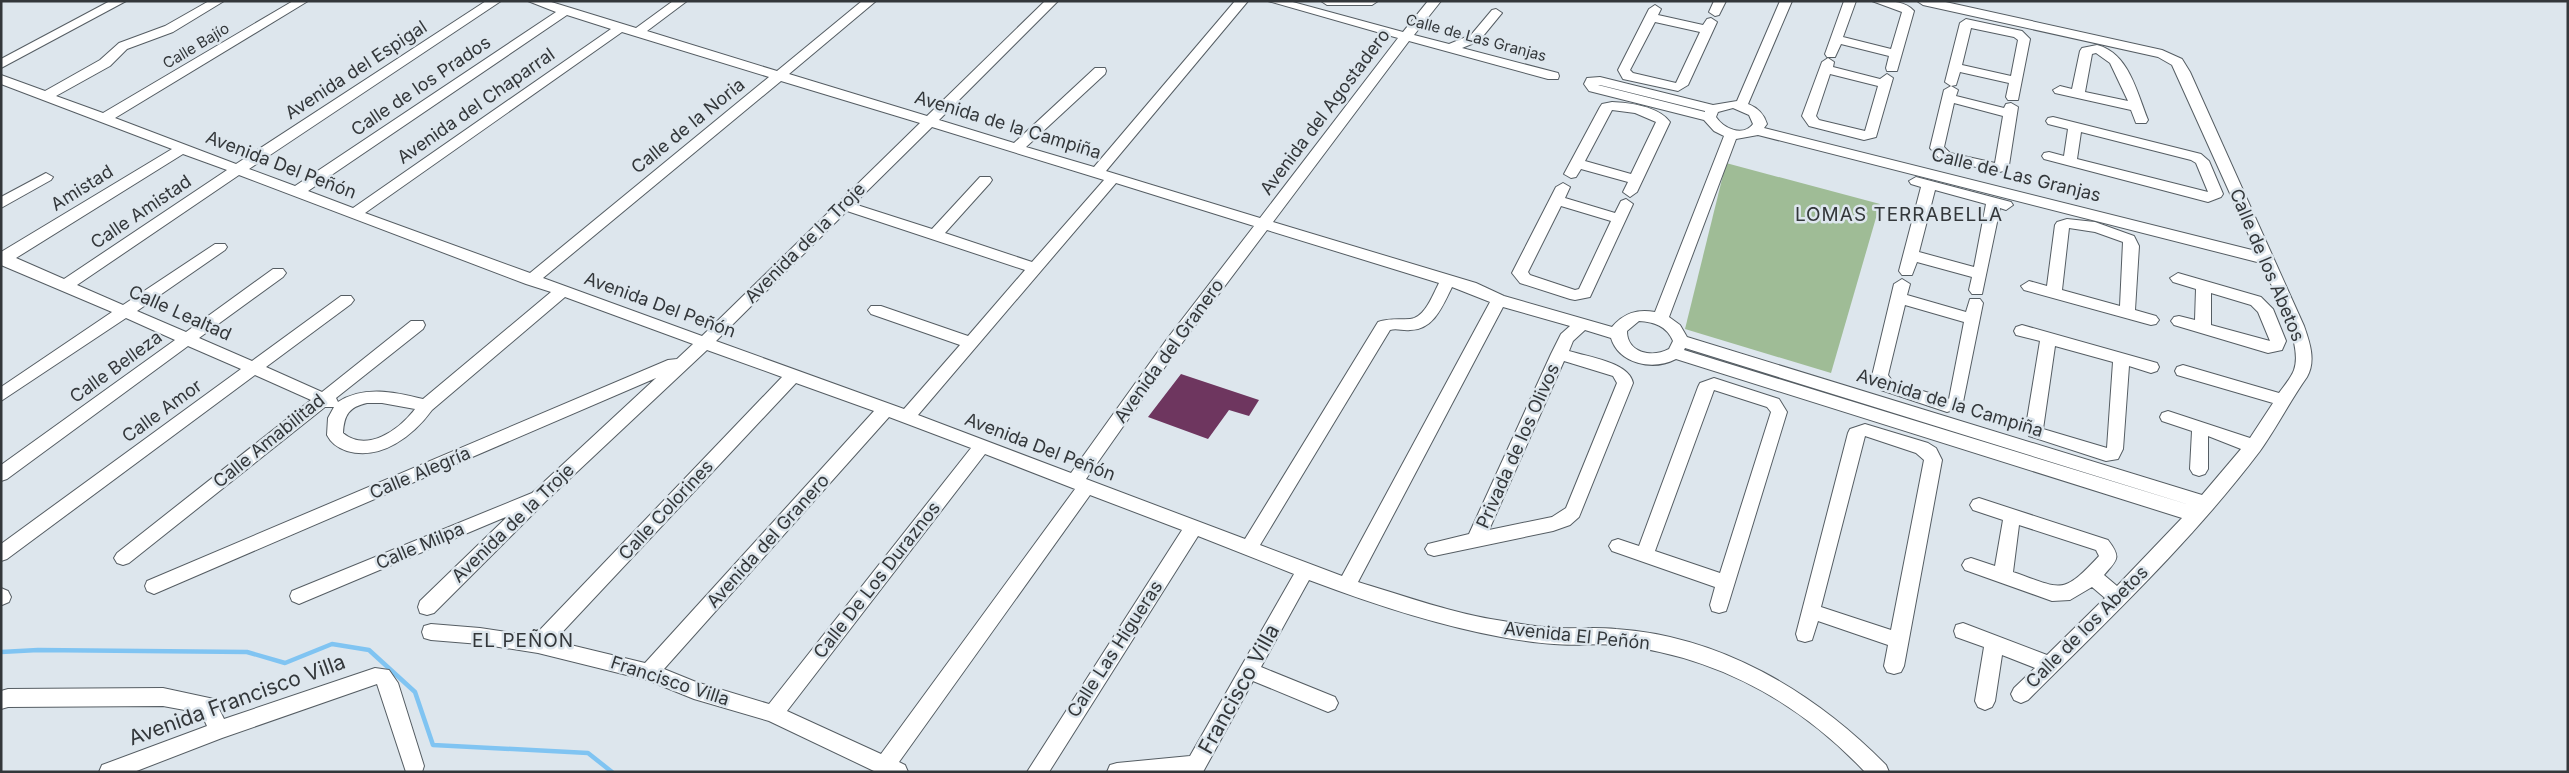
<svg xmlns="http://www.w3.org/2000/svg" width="2569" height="773" viewBox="0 0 2569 773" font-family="Inter,sans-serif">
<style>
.green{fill:#9fbc96}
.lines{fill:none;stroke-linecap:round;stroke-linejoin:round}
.stream{stroke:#80c4f2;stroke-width:4.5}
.building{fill:#6e365f}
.minor-casing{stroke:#555d63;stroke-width:2}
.minor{fill:#fff;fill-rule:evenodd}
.labels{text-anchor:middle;stroke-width:5;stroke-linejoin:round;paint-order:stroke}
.far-street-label{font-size:15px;fill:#33373a;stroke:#dde6ed}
.street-label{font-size:18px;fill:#33373a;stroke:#dde6ed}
.neighbourhood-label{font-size:19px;letter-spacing:1px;fill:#33373a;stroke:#dde6ed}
.near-street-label{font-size:21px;fill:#33373a;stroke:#dde6ed}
</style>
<rect width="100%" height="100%" fill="#dde6ed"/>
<polygon class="green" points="1726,163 1880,204 1831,373 1685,329"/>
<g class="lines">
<polyline class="stream" points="1,652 38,650 247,652 285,663 332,644 369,650 415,692 433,745 588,753 612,772"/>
</g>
<polygon class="building" points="1181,374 1259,400 1249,416 1229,410 1208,439 1148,417"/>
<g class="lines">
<defs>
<g id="minor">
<polygon points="110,1 126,1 1,68 1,59"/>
<path d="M209,1H224L173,32L127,49L110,66L56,96L103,113L293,1H308L115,118L236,164L486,1H501L249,169L295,186L556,12L528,1H548L636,28L673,1H687L647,31L777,71L862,1H876L789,74L927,116L1045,1H1058L939,120L1014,143L1095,68H1105L1106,71L1105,74L1026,147L1094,167L1235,1H1248L1106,171L1260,218L1398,38L1268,1H1289L1403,32L1428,1H1441L1414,35L1449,44L1471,35L1492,10L1496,9L1502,13L1479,41L1462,48L1558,73L1559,76L1558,79H1548L1409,41L1273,222L1476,283L1504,296L1612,327C1624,313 1637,309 1655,312L1724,136L1714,131L1704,120L1589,91L1584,84L1587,78L1600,77L1713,105L1737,101L1780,1H1792L1748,104C1758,108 1764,114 1767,124L1764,128L2256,251L2172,65L2158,57L1923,5L1917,1H1941L2162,50L2182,59L2190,72L2304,326C2310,343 2316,361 2307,377C2290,401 2277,427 2260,451C2192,541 2108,620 2028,700L2021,703L2014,700L2011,694L2014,688L2035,668L2002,655L1995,701L1992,707L1985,710L1978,707L1975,701L1984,647L1956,637L1954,631L1956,625L1963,623L2047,655L2105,598L2092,587L2070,600L2052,601L1965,570L1962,565L1965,560L1971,558L1995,566L2003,520L1973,510L1970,505L1973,500L1979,498L2108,540C2122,558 2117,560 2104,575L2117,586L2182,518L1676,359C1653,371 1619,364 1611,338L1585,330L1573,341L1569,351C1588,357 1629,362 1633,383L1579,517L1570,525L1553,531L1434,556L1428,554L1425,549L1428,544L1469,534L1551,354L1561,334L1570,326L1503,307L1358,582C1405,596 1454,614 1503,621C1520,624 1538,627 1556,628C1576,629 1596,627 1616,629C1721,636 1814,692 1886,765L1889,772H1865C1798,701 1715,656 1618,645C1597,643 1575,646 1554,644C1536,643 1518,640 1501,637C1436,625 1370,603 1309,580L1261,667L1335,697L1338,703L1335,709L1328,712L1253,681L1203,772H1107L1110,765L1117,763L1190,756L1294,574L1198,536L1049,772H1027L1182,530L1090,495L899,762L905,765L908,772H876L769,721L694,699L647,680L538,653L480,644L431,640L424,638L422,632L424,626L431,624L480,628L534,636L782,377L707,350L546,501L434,613L427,615L420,613L418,607L420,601L508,516L306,601L299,604L292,601L290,596L292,591L532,493L656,378L161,591L154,594L147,591L145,586L147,581L668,360L677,359L693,344L565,297L432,410C413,436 381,461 347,451C338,448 331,443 327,435L328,418L334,407H325L129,563L123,565L117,563L114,558L117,553L311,400L255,375L7,559L1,561V544L241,369L188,346L7,479L1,481V465L175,340L126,318L1,401V387L112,312L1,265V252L172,149L1,84V75L45,91L100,60L119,43L165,26ZM567,15L611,29L353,208L308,191ZM622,32L769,77L530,273L365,213ZM781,81L920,123L702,336L543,278ZM1598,85H1600L1705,111V112ZM1733,108L1749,115L1753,124C1743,137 1724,129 1716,117L1718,112ZM932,127L1104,180L1032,262L945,233L990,183L992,180L990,177H980L932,229L854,204ZM1758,135L2261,263C2272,288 2304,343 2294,370C2291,378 2284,386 2279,393L2183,365L2177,367L2175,371L2177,375L2273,403L2250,438L2168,411L2162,413L2160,417L2162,421L2192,431L2190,469L2193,474L2199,476L2205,474L2208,469V436L2241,449L2202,495L1687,337L1680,325L1669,317L1736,139ZM183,154L227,170L64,279L16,258ZM239,175L526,284L551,292L423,399C395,392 364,385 338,402L336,398L423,329L425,325L423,321H411L322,392L266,367L351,304L354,300L351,296H341L252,361L199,338L283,277L286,273L283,269H273L186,332L137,311L225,250L227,247L225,244H215L123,305L77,285ZM1116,183L1254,226L1167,339L1071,473L918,415ZM847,211L1025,270L968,336L881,306H871L868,310L871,314L960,345L904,409L716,341ZM1267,230L1439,283C1433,294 1425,318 1410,319C1398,320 1390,318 1378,322L1245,539L1086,479L1179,347ZM1452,287L1490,302L1342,576L1260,545L1390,330C1397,328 1403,331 1410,330C1434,330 1443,305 1452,287ZM1639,321C1654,322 1667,326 1673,341L1669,349C1652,358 1627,353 1627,331ZM1685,348L2193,506L1684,350ZM1564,361L1613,376L1617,383L1566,508L1552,517L1489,530ZM796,383L874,411L645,663L554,641ZM367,403H382L415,409C399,430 367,453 343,433C344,415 349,407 367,403ZM889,417L971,448L769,704L696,682L664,669ZM985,454L1075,489L881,754L787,711ZM2019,525L2096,550L2099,556C2062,596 2062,589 2013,572Z"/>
<polygon points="1321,1 1378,1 1372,5 1327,5"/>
<polygon points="1714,1 1726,1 1719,15 1715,16 1709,12"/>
<path d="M1844,1H1856L1843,37L1891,49L1902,12L1872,1C1887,1 1905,0 1914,11L1897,71H1887L1886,68L1889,56L1841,44L1835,57H1827L1825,54Z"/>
<path d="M1655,5L1661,9L1658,15L1703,25L1707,19L1711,18L1717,22L1688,85L1678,91L1623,79L1618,70L1649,9ZM1655,22L1700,32L1676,83L1633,73L1630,70Z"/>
<path d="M1966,19L2022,31L2030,39L2018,100H2008L2006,97L2009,83L1960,72L1956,85L1951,86L1945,82L1960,23ZM1971,28L2014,37L2018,40L2011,76L1962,65Z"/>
<path d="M2097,45C2129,53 2137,93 2148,120L2146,123H2136L2131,110L2055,93L2053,90L2060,86L2072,89L2080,51L2082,48ZM2096,53L2110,63L2128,101L2085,92L2092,54Z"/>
<path d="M1828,58L1834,62L1833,67L1880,79L1887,74L1893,78L1876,137L1864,140L1809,126L1802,116L1822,62ZM1830,74L1878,86L1865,131L1819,120L1816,116Z"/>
<path d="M1951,86L1958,90L1956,96L2004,108L2006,104L2011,103L2018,107L2009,165L2004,171L1999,172L1940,159L1930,148L1944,90ZM1954,103L2003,116L1995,163L1950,153L1944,147Z"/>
<path d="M1612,102C1631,103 1658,106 1670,122L1637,192L1630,197L1623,192L1628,182L1581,169L1576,177L1571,178L1564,174L1600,107L1602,104ZM1612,110L1635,113L1656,122L1631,174L1585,161Z"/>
<path d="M2053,117L2201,154L2209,161L2223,194L2221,197L2208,202L2044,159L2042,156L2044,153L2049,152L2064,156L2068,129L2048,124L2046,121L2048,118ZM2081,132L2191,160L2196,163L2208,192L2077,159Z"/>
<polygon points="46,173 53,177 51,180 1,208 1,197"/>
<path d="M1916,177L2011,202L2013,205L2006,210L2000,208L1982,294H1972L1969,290L1972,277L1917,262L1912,275H1902L1899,271L1921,187L1911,184L1909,181ZM1935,190L1986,204L1974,267L1919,252Z"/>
<path d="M1563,183L1570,187L1565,198L1615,213L1621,201L1626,199L1633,204L1590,297L1575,300L1570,299L1520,283L1512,273L1556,187ZM1561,206L1611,221L1579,289L1575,290L1530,275L1528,272Z"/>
<path d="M2067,219L2095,222L2134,236L2139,246L2135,310L2156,316L2159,320L2156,324L2151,325L2024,290L2021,286L2029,281L2047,286L2055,225L2057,222ZM2069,228L2095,232L2123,242L2120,306L2062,290Z"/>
<path d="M2178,273L2261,297L2273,309L2286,341L2282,350L2268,353L2174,325L2171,321L2174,317L2179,316L2195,320L2196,289L2173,282L2170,278ZM2211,293L2251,305L2258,312L2270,341L2211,325Z"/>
<path d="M1902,279L1910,284L1907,295L1966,312L1970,299H1980L1983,303L1962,407L1947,412L1881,390L1872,376L1894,284ZM1905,305L1964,322L1949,399L1893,382L1888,375Z"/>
<path d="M2022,325L2157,363L2159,367L2157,371L2151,373L2129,366L2123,449L2118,459L2106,461L2029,436L2026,426L2040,341L2016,335L2014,331L2016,327ZM2055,346L2113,362L2107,448L2043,429Z"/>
<path d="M1714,378L1779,399L1787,412L1728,605L1726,611L1719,613L1712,611L1710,605L1715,587L1612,551L1609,546L1612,541L1618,539L1639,546L1698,387L1700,383ZM1714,390L1767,407L1771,412L1720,573L1655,551Z"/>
<path d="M1865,424L1928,443L1936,448L1942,460L1904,666L1901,672L1894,674L1887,672L1884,666L1888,645L1818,621L1812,640L1805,642L1798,640L1796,634L1848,433L1850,429ZM1865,436L1916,453L1924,460L1891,630L1821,607Z"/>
<polygon points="1,588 8,591 11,597 9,602 2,605"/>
<polygon points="375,668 389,670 398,683 424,766 422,772 406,772 377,684 222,738 134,772 99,772 102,765 207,726 201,713 163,706 8,707 1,709 1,691 8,689 163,688 214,699 224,719"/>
</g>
</defs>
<use href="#minor" class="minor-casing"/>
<use href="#minor" class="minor"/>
</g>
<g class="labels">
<g class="far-street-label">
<text transform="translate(1476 38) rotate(15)" y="5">Calle de Las Granjas</text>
<text transform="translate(196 46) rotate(-31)" y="5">Calle Bajío</text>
</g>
<g class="street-label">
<text transform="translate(356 70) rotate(-33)" y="6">Avenida del Espigal</text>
<text transform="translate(421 86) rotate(-34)" y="6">Calle de los Prados</text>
<text transform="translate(476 106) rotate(-35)" y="6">Avenida del Chaparral</text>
<text transform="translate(1325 112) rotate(-53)" y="6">Avenida del Agostadero</text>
<text transform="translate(1008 125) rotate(17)" y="6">Avenida de la Campiña</text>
<text transform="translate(688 126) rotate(-39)" y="6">Calle de la Noria</text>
<text transform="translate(281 165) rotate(21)" y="6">Avenida Del Peñón</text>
<text transform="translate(2016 175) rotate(14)" y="6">Calle de Las Granjas</text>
<text transform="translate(82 188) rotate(-32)" y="6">Amistad</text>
<text transform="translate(141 212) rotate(-34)" y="6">Calle Amistad</text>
<text transform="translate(805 243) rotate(-45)" y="6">Avenida de la Troje</text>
<text transform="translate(2267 265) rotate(67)" y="6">Calle de los Abetos</text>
<text transform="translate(660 305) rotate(20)" y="6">Avenida Del Peñón</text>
<text transform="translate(180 313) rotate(24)" y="6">Calle Lealtad</text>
<text transform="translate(1169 351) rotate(-54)" y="6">Avenida del Granero</text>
<text transform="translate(116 367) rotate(-36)" y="6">Calle Belleza</text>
<text transform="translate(1950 403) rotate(17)" y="6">Avenida de la Campiña</text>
<text transform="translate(162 411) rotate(-36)" y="6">Calle Amor</text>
<text transform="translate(269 441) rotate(-39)" y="6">Calle Amabilitad</text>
<text transform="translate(1518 446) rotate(-66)" y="6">Privada de los Olivos</text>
<text transform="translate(1040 447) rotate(21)" y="6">Avenida Del Peñón</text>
<text transform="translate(420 473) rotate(-23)" y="6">Calle Alegría</text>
<text transform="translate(666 510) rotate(-47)" y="6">Calle Colorines</text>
<text transform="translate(513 523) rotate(-44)" y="6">Avenida de la Troje</text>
<text transform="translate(768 541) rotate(-48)" y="6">Avenida del Granero</text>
<text transform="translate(420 546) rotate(-23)" y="6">Calle Milpa</text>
<text transform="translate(877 580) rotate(-52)" y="6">Calle De Los Duraznos</text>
<text transform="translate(2087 627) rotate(-45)" y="6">Calle de los Abetos</text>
<text transform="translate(1577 636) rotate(6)" y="6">Avenida El Peñón</text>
<text transform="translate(1115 649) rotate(-57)" y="6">Calle Las Higueras</text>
<text transform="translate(670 681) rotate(18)" y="6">Francisco Villa</text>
</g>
<g class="neighbourhood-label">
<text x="1899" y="221">LOMAS TERRABELLA</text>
<text x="523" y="647">EL PEÑON</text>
</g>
<g class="near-street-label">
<text transform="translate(1239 689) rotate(-61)" y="7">Francisco Villa</text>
<text transform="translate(237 700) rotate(-20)" y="7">Avenida Francisco Villa</text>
</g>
</g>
<rect width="2569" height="773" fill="none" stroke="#33373a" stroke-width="5"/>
</svg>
